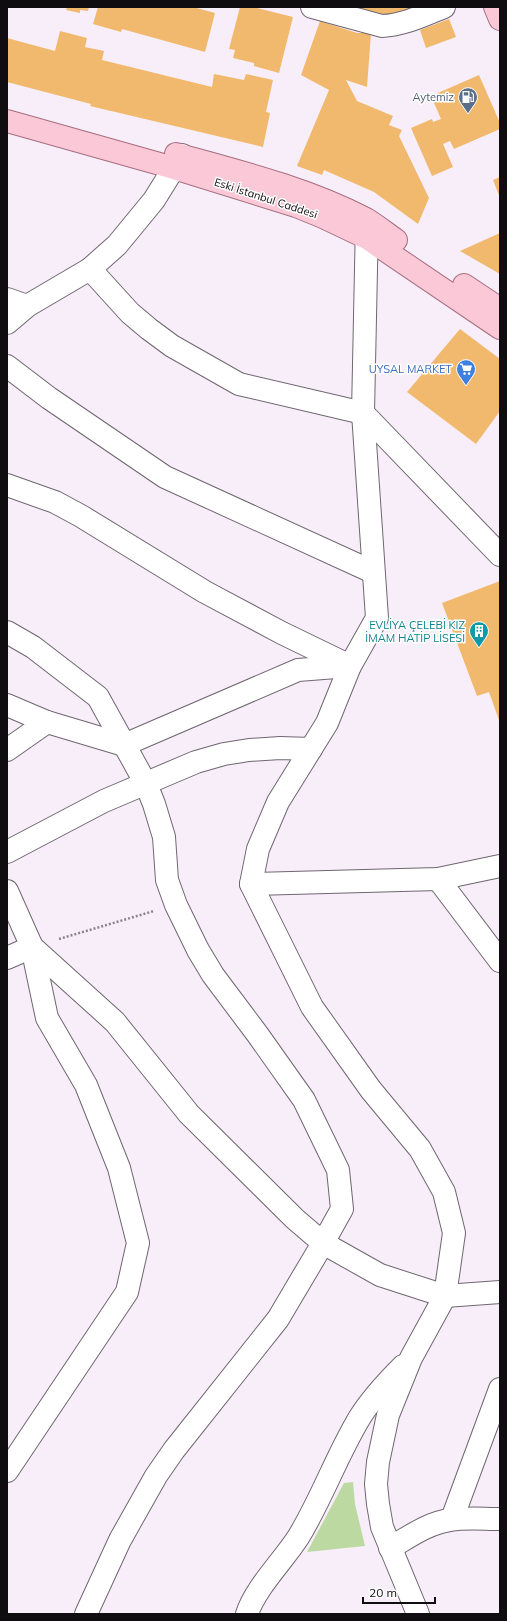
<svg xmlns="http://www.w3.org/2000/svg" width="507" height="1621" viewBox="0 0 507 1621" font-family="Mulish,sans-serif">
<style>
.green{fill:#bdd9a2}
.building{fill:#f1b96d}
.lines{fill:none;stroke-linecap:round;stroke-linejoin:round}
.minor-casing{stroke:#6f6670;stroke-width:24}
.major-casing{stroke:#a66e7f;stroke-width:24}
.path{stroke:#8a838c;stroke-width:2.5;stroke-dasharray:2 2;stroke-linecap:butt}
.minor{stroke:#fff;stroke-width:22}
.major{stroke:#fac8d6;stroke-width:22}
.labels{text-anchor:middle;stroke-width:3;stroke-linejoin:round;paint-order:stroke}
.service-label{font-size:11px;fill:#4e5e75;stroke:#fff;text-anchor:end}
.street-label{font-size:11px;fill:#100d11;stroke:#fff}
.shop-label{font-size:11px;fill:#366cbe;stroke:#fff;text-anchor:end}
.culture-label{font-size:11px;fill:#0d838f;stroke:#fff;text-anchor:end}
</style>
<rect width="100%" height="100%" fill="#f8eefa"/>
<polygon class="green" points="353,1482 355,1504 365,1546 307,1552 344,1483"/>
<g class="building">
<polygon points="67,7 89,7 88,11 80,10 80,13 66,10"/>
<polygon points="98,7 193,7 215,13 205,52 122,29 121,32 93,24"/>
<polygon points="240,7 253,7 293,17 279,73 254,66 254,63 233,58 235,50 229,49"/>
<polygon points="354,7 414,7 391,18"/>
<polygon points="449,19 456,37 426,48 420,30"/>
<polygon points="320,21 357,33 371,33 367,87 346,80 357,101 393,116 389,125 402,130 399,136 429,198 418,224 374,192 324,170 322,175 297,166 329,90 301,75"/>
<polygon points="60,31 87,38 85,47 104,51 102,60 212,87 214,74 244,80 246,74 273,80 266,112 270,113 263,147 90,106 91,104 7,82 7,38 55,51"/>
<polygon points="479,75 500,123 500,129 454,149 450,141 443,144 453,167 432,176 411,128 432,119 433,122 441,119 431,96"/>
<polygon points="500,177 500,198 493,180"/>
<polygon points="500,233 500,274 460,251"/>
<polygon points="460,329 500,359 500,411 476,444 407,392"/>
<polygon points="500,581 500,723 489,692 477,696 442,603"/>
</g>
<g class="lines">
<defs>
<g id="minor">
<path d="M312,7L382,26C404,25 424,15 444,7"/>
<polyline points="367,221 363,413 377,618 350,666 327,723 278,802 258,849 251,884 312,1007 371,1090 420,1149 444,1192 454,1233 445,1296 411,1358 388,1415 378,1462 376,1484 378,1504 382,1527 418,1614"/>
<polyline points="90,269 130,313 149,329 172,346 239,384 363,413 500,555"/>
<polyline points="7,299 27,306"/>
<polyline points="7,323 27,306 90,269 117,245 154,200 182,155"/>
<polyline points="7,366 49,398 165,477 373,572"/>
<polyline points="7,485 55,502 81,516 205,592 282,633 350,666"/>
<polyline points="7,632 33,647 98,697 146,784 154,804 164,837 167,880 176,905 198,950 213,975 258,1035 304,1100 338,1170 342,1209 323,1243 278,1319 174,1450 156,1476 120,1540 86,1614"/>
<polyline points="7,705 47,722 124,745 298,670 349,666"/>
<polyline points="7,750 47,722"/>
<polyline points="7,852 104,801 196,762 224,754 249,750 280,748 311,749"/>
<polyline points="438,879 500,961"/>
<polyline points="251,884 438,879 500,866"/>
<polyline points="7,891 32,947 47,1018 86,1085 119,1168 138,1243 127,1292 7,1471"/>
<polyline points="32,947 115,1022 189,1114 295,1219 323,1243 380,1275 445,1296 500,1292"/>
<polyline points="7,958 32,947"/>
<polyline points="452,1519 500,1389"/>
<path d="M390,1548C409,1537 428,1523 450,1520C466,1517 484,1519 500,1519"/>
<path d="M247,1614C255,1588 284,1560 299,1536C322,1498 337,1455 360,1417C372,1398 387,1382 403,1366"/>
</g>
<g id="major">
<polyline points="495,7 500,19"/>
<polyline points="7,121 174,168 296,206 323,217 367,238 500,328"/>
<path d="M176,154C241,172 306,188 366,219C376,225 386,233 396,240"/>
<polyline points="464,285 500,309"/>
</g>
</defs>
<use href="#minor" class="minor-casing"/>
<use href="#major" class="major-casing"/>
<polyline class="path" points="59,939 154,911"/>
<use href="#minor" class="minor"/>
<use href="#major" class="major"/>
</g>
<defs>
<symbol id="fuel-pin" viewBox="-11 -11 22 30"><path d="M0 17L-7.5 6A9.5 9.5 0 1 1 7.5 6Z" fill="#5c6f8a" stroke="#fff"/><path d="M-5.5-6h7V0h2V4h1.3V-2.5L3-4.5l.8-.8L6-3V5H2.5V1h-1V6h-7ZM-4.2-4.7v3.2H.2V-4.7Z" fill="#fff"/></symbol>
<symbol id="supermarket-pin" viewBox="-11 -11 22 30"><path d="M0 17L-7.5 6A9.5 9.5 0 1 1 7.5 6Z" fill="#3f7fe0" stroke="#fff"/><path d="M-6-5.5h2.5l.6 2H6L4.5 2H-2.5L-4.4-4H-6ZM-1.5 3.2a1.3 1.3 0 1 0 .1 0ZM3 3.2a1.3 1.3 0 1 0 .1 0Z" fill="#fff"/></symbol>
<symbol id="building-pin" viewBox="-11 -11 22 30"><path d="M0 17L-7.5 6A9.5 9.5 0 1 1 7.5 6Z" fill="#0f9aa8" stroke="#fff"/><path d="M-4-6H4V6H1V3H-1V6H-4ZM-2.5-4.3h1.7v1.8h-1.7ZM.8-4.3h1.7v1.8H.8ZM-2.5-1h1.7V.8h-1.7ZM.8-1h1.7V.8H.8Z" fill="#fff"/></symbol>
</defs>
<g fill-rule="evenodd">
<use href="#fuel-pin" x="457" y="86" width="22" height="30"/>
<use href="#supermarket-pin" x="455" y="358" width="22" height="30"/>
<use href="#building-pin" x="468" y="620" width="22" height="30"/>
</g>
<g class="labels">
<g class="service-label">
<text x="454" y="101">Aytemiz</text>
</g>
<g class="street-label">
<text transform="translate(266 198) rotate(18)" y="4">Eski İstanbul Caddesi</text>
</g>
<g class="shop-label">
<text x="452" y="373">UYSAL MARKET</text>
</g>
<g class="culture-label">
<text x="465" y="629">EVLİYA ÇELEBİ KIZ<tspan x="465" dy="13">İMAM HATİP LİSESİ</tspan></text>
</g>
</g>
<rect width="507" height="1621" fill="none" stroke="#100d11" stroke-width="16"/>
<path d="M363 1597v6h72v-6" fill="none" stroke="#100d11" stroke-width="2"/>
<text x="369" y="1597" font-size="12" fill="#100d11" stroke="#ffffff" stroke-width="3" paint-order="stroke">20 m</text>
</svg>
